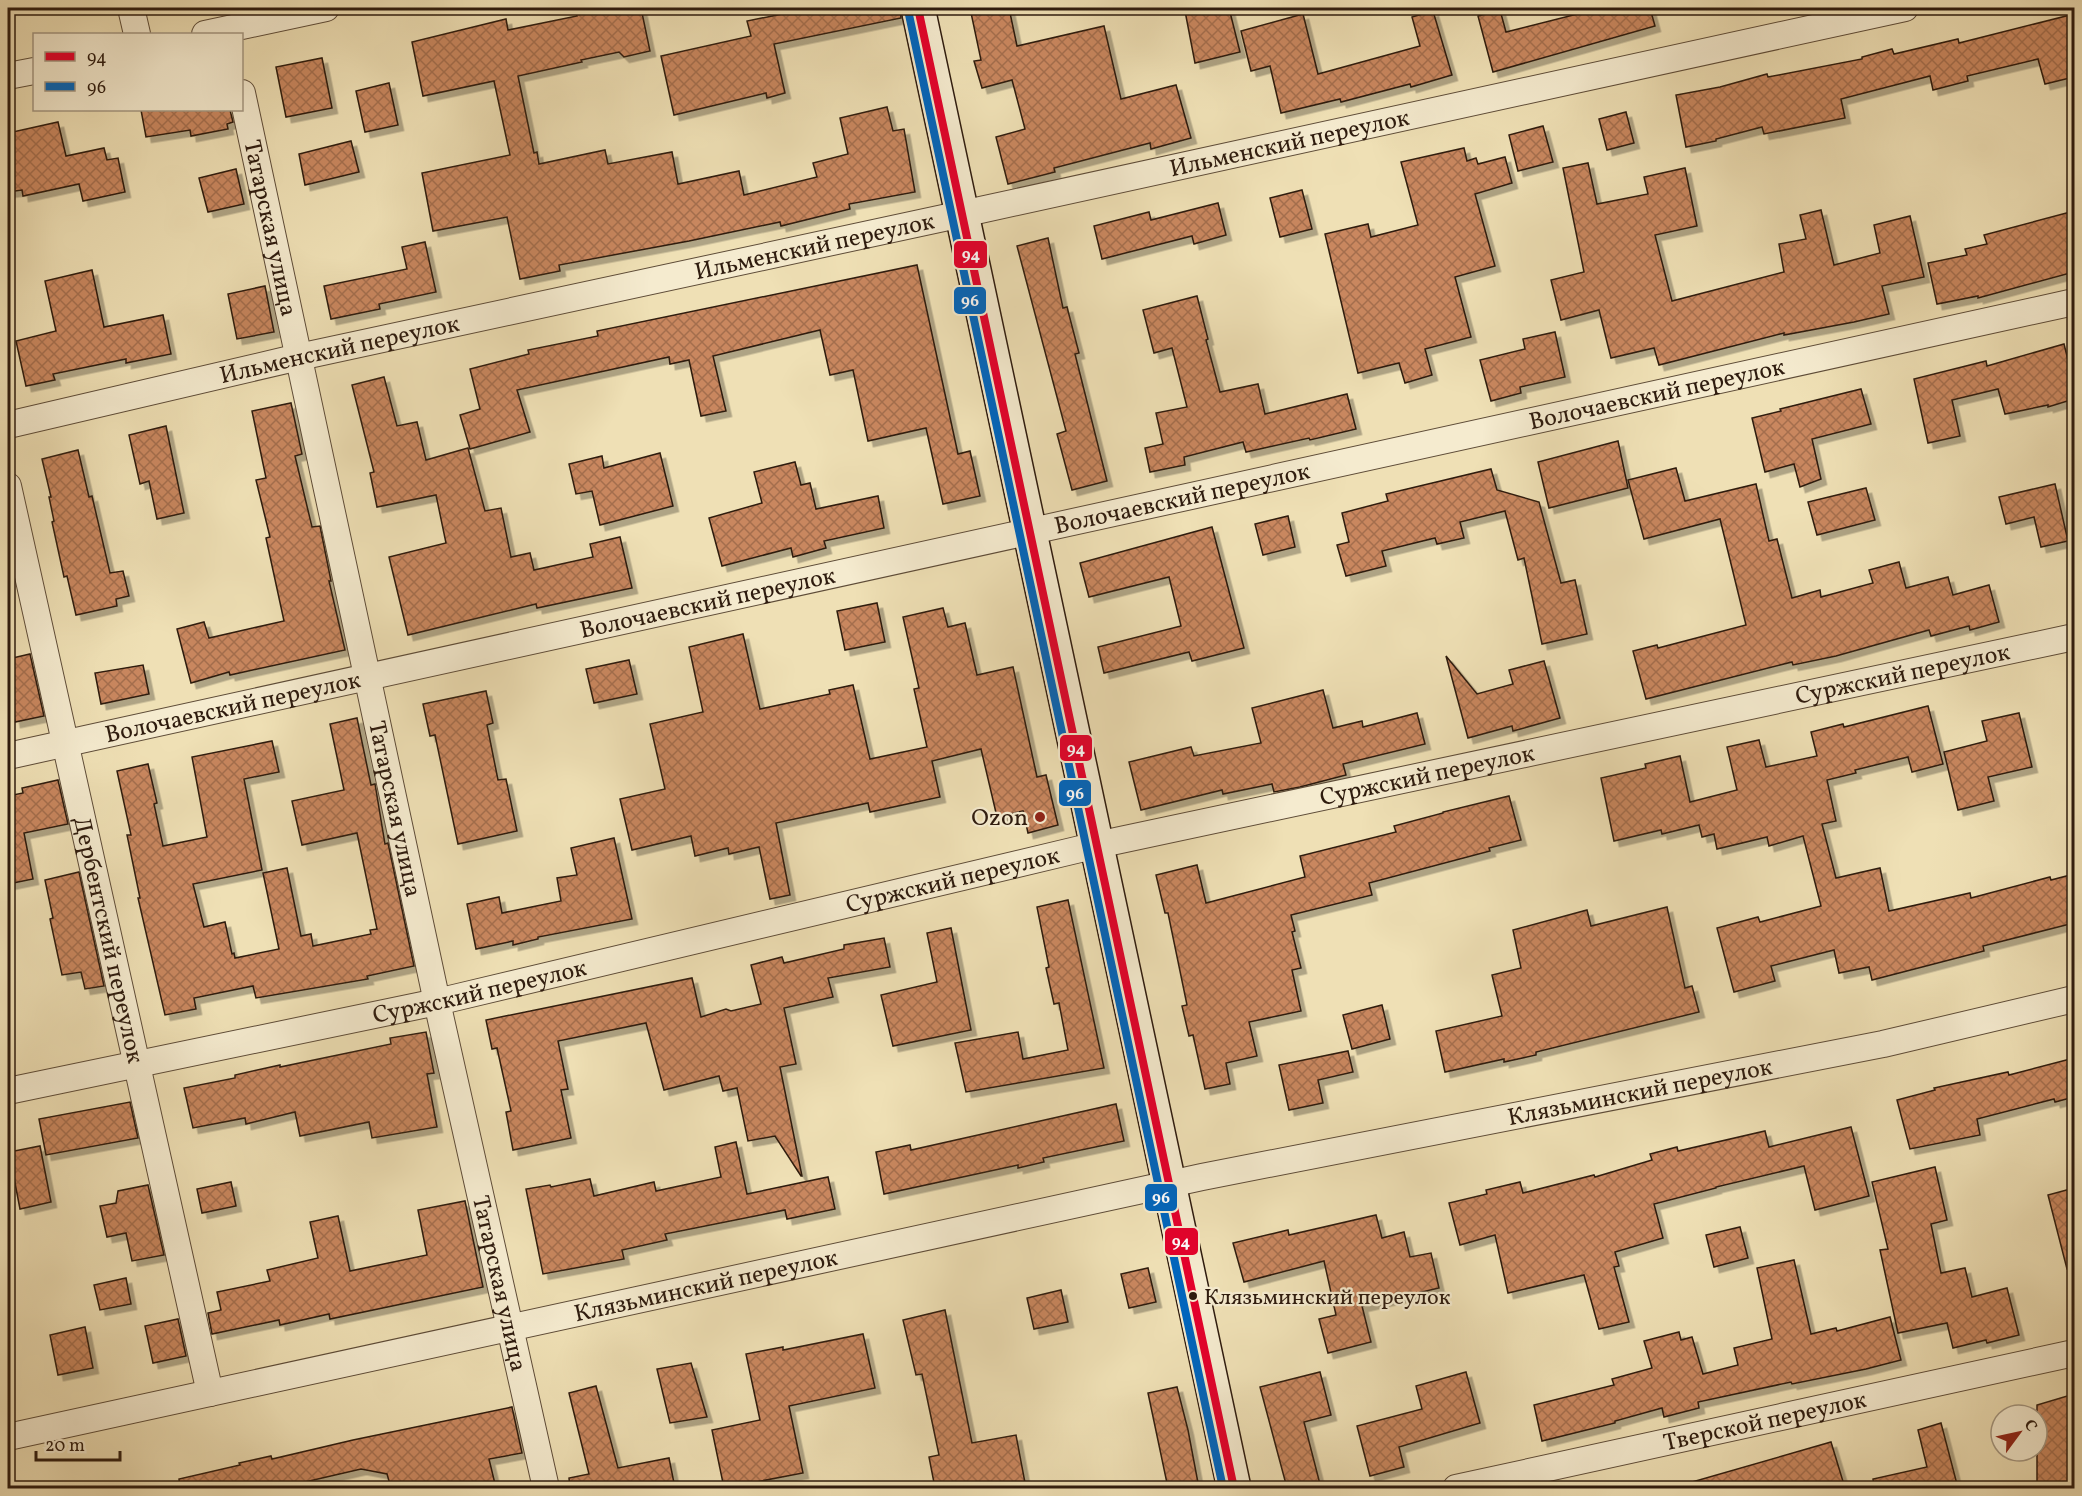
<svg xmlns="http://www.w3.org/2000/svg" width="2082" height="1496" viewBox="0 0 2082 1496" font-family="Vollkorn,serif">
<style>
.building{fill:url(#building-cross-hatch);stroke:#2e1b0e;stroke-width:1.5;filter:url(#shadow)}
.lines{fill:none;stroke-linecap:round;stroke-linejoin:round}
.street-casing{stroke:#5e4c38;stroke-width:28}
.secondary-casing{stroke:#2e1b0e;stroke-width:36}
.street{stroke:#f5ebcf;stroke-width:26}
.secondary{stroke:#f5ebcf;stroke-width:33}
.bus-1-casing{stroke:#f5ebcf;stroke-width:12}
.bus-2-casing{stroke:#f5ebcf;stroke-width:12}
.bus-1{stroke:#e4002b;stroke-width:8}
.bus-2{stroke:#0065bd;stroke-width:8}
.poi-dot{fill:#8f2418;stroke:#f5ebcf;stroke-width:2}
.bus-dot{fill:#2e1b0e;stroke:#f5ebcf;stroke-width:2}
.labels{text-anchor:middle;stroke-width:4.5;stroke-linejoin:round;paint-order:stroke}
.bus-label{font-size:22px;fill:#2e1b0e;stroke:#f5ebcf;text-anchor:start}
.street-label{font-size:24px;fill:#2e1b0e;stroke:#f5ebcf}
.poi-label{font-size:24px;fill:#2e1b0e;stroke:#f5ebcf;text-anchor:end}
.line-badge{stroke:#f5ebcf;stroke-width:2}
.badge-label{font-size:16px;text-anchor:middle;font-weight:bold;fill:#fff}
</style>
<defs>
<pattern id="building-cross-hatch" width="8" height="8" patternUnits="userSpaceOnUse" patternTransform="scale(1.5)"><rect width="8" height="8" fill="#c9875f"/><path d="M0 0l8 8M0 8l8-8" fill="none" stroke="#a46e4d"/></pattern>
<filter id="shadow"><feDropShadow dx="5.5" dy="5.5" stdDeviation="0" flood-color="#0004"/></filter>
</defs>
<rect width="100%" height="100%" fill="#efe0b5"/>
<filter id="stains"><feTurbulence type="fractalNoise" baseFrequency=".00333" numOctaves="4"/><feColorMatrix values="0 0 0 0 .2 0 0 0 0 .09 0 0 0 0 .02 0 0 0 .5 -.17"/></filter>
<radialGradient id="worn" r=".72"><stop offset=".6" stop-color="#630" stop-opacity="0"/><stop offset="1" stop-color="#630" stop-opacity=".3"/></radialGradient>
<g class="building">
<polygon points="600,8 641,8 650,51 624,57 619,52 581,60 582,62 518,76 534,153 537,152 539,164 605,150 608,164 672,152 678,184 739,171 744,195 817,177 813,163 848,154 840,118 887,107 893,131 904,129 915,192 849,204 850,209 781,226 780,222 689,241 559,265 560,271 520,279 507,217 433,231 422,173 510,155 494,81 423,96 412,42 506,19 508,30 577,16 576,13"/>
<polygon points="812,8 900,8 901,18 774,44 785,93 767,98 766,93 674,115 661,56 751,36 747,21"/>
<polygon points="970,8 1009,8 1017,46 1104,26 1121,99 1176,85 1191,138 1151,149 1150,143 1054,168 1055,172 1008,184 996,137 1025,129 1012,80 982,88 974,61 981,60"/>
<polygon points="1199,8 1229,8 1240,52 1195,63 1185,11"/>
<polygon points="1601,8 1650,8 1655,26 1493,72 1478,16 1500,10 1506,32"/>
<polygon points="1433,11 1452,75 1411,87 1410,84 1341,102 1340,99 1281,113 1270,66 1251,71 1241,31 1303,14 1318,74 1420,46 1412,17"/>
<polygon points="2074,14 2074,77 2045,84 2038,59 1967,76 1968,81 1933,90 1930,76 1841,99 1845,118 1764,134 1762,127 1716,139 1716,141 1686,147 1676,95 1720,87 1767,74 1768,77 1862,59 1862,57 1892,49 1894,54 1958,39 1959,43"/>
<polygon points="322,58 332,108 286,117 276,67"/>
<polygon points="389,83 398,125 365,132 356,91"/>
<polygon points="141,110 230,110 233,122 227,124 228,129 191,136 190,130 146,137"/>
<polygon points="1626,112 1634,143 1607,150 1599,119"/>
<polygon points="58,122 66,156 104,148 107,160 118,158 125,192 83,201 79,184 23,196 22,190 8,192 8,133"/>
<polygon points="1543,126 1553,162 1518,171 1509,135"/>
<polygon points="351,141 359,172 305,185 299,154"/>
<polygon points="1464,148 1467,161 1476,158 1478,164 1505,157 1512,183 1475,194 1495,266 1455,277 1471,337 1425,349 1432,375 1405,383 1399,363 1358,373 1325,234 1368,224 1371,237 1418,225 1401,162"/>
<polygon points="1588,163 1597,204 1648,194 1644,177 1685,168 1697,226 1655,235 1672,301 1784,272 1779,244 1806,239 1800,215 1821,210 1834,265 1880,253 1874,225 1910,216 1924,277 1882,286 1889,314 1854,322 1784,335 1784,333 1659,365 1654,348 1611,358 1599,310 1561,320 1551,280 1584,272 1563,168"/>
<polygon points="236,169 244,204 208,212 199,178"/>
<polygon points="1302,190 1312,229 1280,237 1270,198"/>
<polygon points="1218,203 1226,235 1194,244 1192,236 1102,259 1094,226 1149,212 1151,220"/>
<polygon points="2074,211 2074,272 1978,298 1978,296 1937,304 1928,263 1967,255 1965,249 1987,244 1984,235"/>
<polygon points="1048,238 1063,308 1067,307 1079,353 1075,354 1107,481 1072,490 1057,434 1066,431 1017,246"/>
<polygon points="425,242 436,292 379,304 380,309 331,319 324,286 407,269 402,247"/>
<polygon points="917,265 958,454 970,451 980,496 943,504 926,428 868,441 853,370 830,375 820,330 713,356 726,411 701,416 689,360 670,364 669,357 517,390 530,432 470,449 460,415 480,409 470,369 529,354 528,350 598,336 597,331"/>
<polygon points="92,270 104,327 163,315 171,354 126,363 126,359 53,374 55,380 26,386 16,341 56,331 45,281"/>
<polygon points="265,286 274,332 237,339 228,294"/>
<polygon points="1197,296 1208,339 1206,340 1220,392 1258,384 1265,414 1347,394 1356,429 1310,440 1309,438 1246,452 1243,442 1184,457 1185,465 1150,472 1145,448 1163,444 1156,413 1187,407 1172,348 1154,353 1143,310"/>
<polygon points="1555,332 1565,377 1520,387 1521,393 1491,401 1480,360 1525,349 1523,339"/>
<polygon points="2064,344 2074,384 2074,399 2048,407 2048,405 2005,414 1998,389 1952,400 1960,436 1928,443 1914,379 1986,361 1987,366"/>
<polygon points="384,377 397,426 417,422 426,460 468,448 485,511 501,508 511,557 530,553 534,570 593,557 590,544 620,537 632,588 537,608 536,604 408,635 389,557 446,543 436,495 377,507 370,473 374,472 352,385"/>
<polygon points="1861,389 1871,424 1812,439 1821,479 1800,487 1794,464 1765,472 1752,418 1781,411 1780,409"/>
<polygon points="291,403 302,454 295,456 312,527 320,526 331,581 329,581 345,650 230,675 229,672 191,683 177,629 204,622 209,638 284,621 266,538 270,537 256,480 266,478 252,411"/>
<polygon points="166,426 184,513 157,519 149,481 140,484 129,435"/>
<polygon points="1618,441 1628,488 1549,508 1538,462"/>
<polygon points="78,450 89,497 92,496 110,573 123,571 129,596 116,599 117,606 76,615 67,576 64,577 52,522 54,521 49,497 51,497 42,459"/>
<polygon points="660,453 673,506 600,525 592,491 576,494 569,464 602,456 604,468"/>
<polygon points="795,462 801,485 810,483 816,509 878,496 884,528 824,541 826,548 793,557 791,548 722,566 709,518 762,503 754,472"/>
<polygon points="1676,468 1685,501 1756,484 1769,541 1777,539 1792,598 1820,590 1821,597 1873,583 1869,570 1899,562 1906,588 1948,577 1953,595 1989,585 1999,622 1970,630 1969,626 1931,636 1929,630 1836,656 1793,665 1792,662 1646,699 1633,651 1657,645 1658,648 1746,625 1720,519 1644,539 1628,480"/>
<polygon points="1491,469 1497,490 1539,502 1561,583 1575,580 1587,634 1542,644 1524,558 1518,560 1505,511 1460,522 1464,538 1437,544 1435,538 1382,551 1386,566 1346,576 1337,545 1349,542 1342,513 1388,501 1386,494"/>
<polygon points="2055,484 2068,541 2041,547 2034,517 2006,524 1999,497"/>
<polygon points="1866,488 1875,520 1817,535 1808,502"/>
<polygon points="1288,516 1295,547 1263,555 1255,524"/>
<polygon points="1212,527 1244,648 1192,661 1189,652 1104,673 1098,647 1181,626 1169,577 1089,597 1080,563"/>
<polygon points="877,603 885,642 845,650 837,611"/>
<polygon points="943,608 948,627 965,623 977,675 1013,667 1037,777 1046,775 1058,825 1028,833 1023,811 997,817 981,749 932,761 940,797 870,812 868,803 776,823 790,895 770,899 759,847 729,854 728,848 695,856 691,836 632,850 620,799 665,789 650,724 703,712 689,647 743,634 760,709 830,694 829,690 853,685 870,759 927,747 914,689 919,688 903,617"/>
<polygon points="30,654 44,716 15,722 8,685 8,659"/>
<polygon points="1446,656 1477,694 1513,684 1509,670 1544,661 1560,718 1513,731 1512,726 1468,738"/>
<polygon points="629,660 637,694 594,703 586,669"/>
<polygon points="143,665 149,694 101,704 95,673"/>
<polygon points="1323,690 1333,728 1362,721 1363,727 1417,713 1425,744 1343,764 1346,775 1300,787 1274,792 1272,784 1223,794 1222,790 1141,810 1129,762 1191,747 1194,756 1261,743 1252,708"/>
<polygon points="486,691 493,723 487,725 498,780 506,779 517,831 458,844 435,735 430,736 423,704"/>
<polygon points="1928,706 1943,764 1912,772 1908,757 1855,770 1856,773 1827,780 1836,821 1822,824 1836,878 1880,868 1889,911 1970,893 1971,898 2050,877 2051,880 2074,874 2074,923 1983,946 1984,951 1872,980 1869,967 1839,973 1834,950 1771,966 1775,981 1734,992 1717,928 1758,917 1760,922 1821,906 1803,836 1769,846 1767,837 1717,849 1714,834 1702,837 1699,825 1662,834 1661,830 1614,841 1601,778 1646,768 1645,764 1680,756 1690,802 1737,790 1727,747 1759,740 1766,767 1817,756 1811,732 1843,724 1844,727"/>
<polygon points="2019,713 2032,767 1988,777 1994,801 1958,810 1944,752 1987,741 1982,721"/>
<polygon points="357,718 371,785 375,784 385,844 388,843 414,966 367,976 368,979 256,998 253,986 194,998 196,1009 165,1015 138,898 140,898 127,835 131,835 117,771 148,764 157,803 154,804 163,846 207,837 192,757 272,741 279,772 244,779 262,870 193,884 204,927 225,922 232,954 234,953 235,958 279,949 263,873 287,868 301,936 311,934 313,946 371,934 370,930 377,929 357,833 302,845 292,801 344,790 330,724"/>
<polygon points="58,780 68,824 24,833 33,879 8,884 8,796 23,793 22,788"/>
<polygon points="1509,796 1521,840 1489,848 1490,851 1369,883 1372,895 1291,915 1295,931 1292,932 1301,968 1292,970 1301,1011 1249,1022 1257,1056 1226,1063 1230,1084 1205,1089 1193,1035 1189,1036 1182,1006 1187,1005 1168,913 1165,913 1156,875 1197,865 1206,903 1305,877 1300,856 1396,832 1394,826 1443,813 1443,812"/>
<polygon points="614,838 632,919 538,937 538,939 513,945 513,941 476,949 467,904 499,897 502,913 561,901 557,878 577,875 571,848"/>
<polygon points="79,872 104,986 85,989 81,972 62,975 50,919 53,918 45,880"/>
<polygon points="1068,900 1104,1068 966,1092 955,1043 1018,1032 1023,1059 1068,1050 1059,1003 1054,1004 1046,968 1049,967 1037,907"/>
<polygon points="1667,907 1685,988 1692,986 1699,1012 1536,1052 1536,1055 1504,1062 1504,1059 1445,1072 1436,1031 1502,1016 1492,975 1521,968 1513,930 1587,910 1591,926"/>
<polygon points="951,928 971,1030 893,1046 881,995 937,982 927,933"/>
<polygon points="884,938 890,967 828,978 833,997 784,1008 796,1064 780,1067 802,1176 801,1176 775,1136 748,1141 737,1088 723,1091 719,1076 664,1090 646,1023 558,1041 568,1089 561,1090 571,1138 513,1150 506,1112 511,1111 497,1048 492,1049 486,1020 692,978 701,1017 726,1009 731,1011 761,1004 751,965 782,957 784,963 844,949 844,945"/>
<polygon points="1382,1005 1390,1039 1352,1049 1343,1015"/>
<polygon points="426,1032 434,1073 427,1074 437,1127 372,1138 369,1122 300,1136 295,1112 246,1124 245,1118 193,1128 184,1088 235,1078 235,1075 280,1065 280,1067 391,1044 390,1038"/>
<polygon points="1348,1051 1353,1072 1318,1080 1323,1103 1289,1110 1279,1065"/>
<polygon points="2074,1058 2074,1097 2055,1102 2054,1099 1977,1119 1980,1135 1910,1149 1897,1100 1935,1090 1934,1088 2008,1072 2009,1075"/>
<polygon points="130,1102 138,1138 46,1155 39,1119"/>
<polygon points="1116,1104 1124,1141 1043,1158 1044,1162 1018,1168 1018,1165 884,1194 876,1152 910,1145 911,1150"/>
<polygon points="1851,1127 1869,1196 1815,1210 1804,1166 1716,1187 1716,1188 1654,1204 1663,1238 1615,1252 1619,1266 1614,1267 1629,1322 1599,1329 1584,1275 1508,1293 1495,1235 1460,1245 1449,1203 1487,1194 1486,1190 1520,1182 1523,1193 1594,1175 1595,1177 1652,1160 1650,1154 1677,1147 1678,1151 1765,1131 1769,1147"/>
<polygon points="736,1142 747,1194 828,1177 835,1209 787,1219 785,1210 665,1234 667,1240 622,1250 624,1259 543,1274 526,1189 550,1185 551,1187 590,1179 594,1196 654,1182 656,1191 721,1177 715,1147"/>
<polygon points="40,1146 51,1202 20,1209 9,1152"/>
<polygon points="1935,1167 1947,1220 1931,1224 1941,1273 1965,1268 1972,1297 2007,1288 2019,1335 1987,1343 1986,1340 1953,1348 1947,1323 1898,1333 1880,1250 1888,1249 1872,1182"/>
<polygon points="231,1182 236,1206 202,1213 197,1189"/>
<polygon points="148,1185 164,1255 132,1261 126,1233 107,1237 100,1206 116,1203 118,1191"/>
<polygon points="2074,1188 2074,1268 2067,1269 2048,1195"/>
<polygon points="465,1201 483,1287 330,1319 329,1314 280,1325 279,1320 212,1334 208,1313 221,1310 217,1292 270,1281 267,1270 318,1258 310,1222 338,1216 350,1271 427,1255 418,1210"/>
<polygon points="1376,1215 1382,1238 1404,1232 1410,1257 1431,1253 1439,1288 1362,1306 1371,1342 1328,1353 1319,1319 1336,1315 1324,1261 1244,1282 1233,1243 1288,1230 1289,1235"/>
<polygon points="1740,1227 1748,1258 1714,1267 1706,1235"/>
<polygon points="1794,1260 1811,1334 1836,1328 1837,1331 1890,1317 1901,1360 1866,1369 1792,1384 1791,1382 1698,1402 1699,1408 1664,1417 1662,1408 1615,1421 1615,1423 1542,1441 1534,1405 1614,1385 1612,1379 1652,1368 1644,1341 1679,1332 1681,1340 1692,1337 1703,1374 1738,1365 1734,1348 1772,1339 1757,1268"/>
<polygon points="1148,1268 1156,1302 1129,1308 1121,1274"/>
<polygon points="126,1278 131,1304 100,1310 94,1285"/>
<polygon points="1061,1290 1068,1322 1034,1329 1027,1298"/>
<polygon points="945,1310 972,1443 1016,1435 1026,1488 935,1488 929,1457 939,1455 922,1374 916,1375 903,1320"/>
<polygon points="178,1319 186,1356 153,1363 145,1326"/>
<polygon points="85,1327 93,1368 58,1375 50,1335"/>
<polygon points="863,1334 875,1388 789,1406 803,1473 724,1488 712,1430 760,1420 746,1354 783,1347 783,1350"/>
<polygon points="691,1363 707,1417 670,1423 657,1369"/>
<polygon points="1320,1372 1331,1415 1304,1422 1321,1488 1287,1488 1260,1387"/>
<polygon points="1466,1372 1480,1423 1399,1447 1404,1467 1370,1476 1357,1426 1422,1409 1416,1386"/>
<polygon points="596,1386 618,1468 669,1458 675,1488 570,1488 569,1478 589,1474 569,1393"/>
<polygon points="1177,1387 1188,1430 1199,1488 1168,1488 1148,1393"/>
<polygon points="2074,1394 2074,1488 2037,1488 2037,1405"/>
<polygon points="512,1407 522,1453 489,1459 496,1488 391,1488 387,1474 361,1469 279,1488 180,1488 179,1479 240,1465 239,1463 271,1456 272,1459 353,1440"/>
<polygon points="1941,1423 1958,1488 1874,1488 1873,1479 1927,1467 1918,1430"/>
<polygon points="1831,1442 1845,1488 1693,1488 1692,1482"/>
</g>
<g class="lines">
<defs>
<g id="street">
<polyline points="131,8 137,34"/>
<polyline points="205,34 326,8"/>
<polyline points="8,76 34,71"/>
<path id="s1" d="M242,93L437,1002L546,1488"/>
<path id="s2" d="M8,425L299,357L962,214L1905,8"/>
<path id="s3" d="M8,486L210,1393"/>
<path id="s4" d="M8,756L2074,302"/>
<path id="s5" d="M8,1091L437,1002L1097,845L2074,637"/>
<path id="s6" d="M8,1437L1202,1177L1883,1044L2074,999"/>
<path id="s7" d="M1456,1488L2074,1353"/>
</g>
<polyline id="secondary" points="918,8 1234,1488"/>
</defs>
<use href="#street" class="street-casing"/>
<use href="#secondary" class="secondary-casing"/>
<use href="#street" class="street"/>
<use href="#secondary" class="secondary"/>
<defs>
<polyline id="bus-1" points="918,8 1234,1488"/>
<polyline id="bus-2" points="908,10 1223,1488"/>
</defs>
<use href="#bus-1" class="bus-1-casing"/>
<use href="#bus-2" class="bus-2-casing"/>
<use href="#bus-1" class="bus-1"/>
<use href="#bus-2" class="bus-2"/>
</g>
<circle class="poi-dot" cx="1040" cy="817" r="6"/>
<circle class="bus-dot" cx="1193" cy="1296" r="5"/>
<g class="labels">
<g class="bus-label">
<text x="1204" y="1304">Клязьминский переулок</text>
</g>
<g class="street-label">
<text dy="8" stroke="none"><textPath href="#s2" startOffset="1312">Ильменский переулок</textPath></text>
<text dy="8" stroke="none"><textPath href="#s1" startOffset="138">Татарская улица</textPath></text>
<text dy="8" stroke="none"><textPath href="#s2" startOffset="826">Ильменский переулок</textPath></text>
<text dy="8" stroke="none"><textPath href="#s2" startOffset="340">Ильменский переулок</textPath></text>
<text dy="8" stroke="none"><textPath href="#s4" startOffset="1688">Волочаевский переулок</textPath></text>
<text dy="8" stroke="none"><textPath href="#s4" startOffset="1202">Волочаевский переулок</textPath></text>
<text dy="8" stroke="none"><textPath href="#s4" startOffset="716">Волочаевский переулок</textPath></text>
<text dy="8" stroke="none"><textPath href="#s5" startOffset="1940">Суржский переулок</textPath></text>
<text dy="8" stroke="none"><textPath href="#s4" startOffset="230">Волочаевский переулок</textPath></text>
<text dy="8" stroke="none"><textPath href="#s5" startOffset="1454">Суржский переулок</textPath></text>
<text dy="8" stroke="none"><textPath href="#s1" startOffset="732">Татарская улица</textPath></text>
<text dy="8" stroke="none"><textPath href="#s5" startOffset="968">Суржский переулок</textPath></text>
<text dy="8" stroke="none"><textPath href="#s3" startOffset="465">Дербентский переулок</textPath></text>
<text dy="8" stroke="none"><textPath href="#s5" startOffset="482">Суржский переулок</textPath></text>
<text dy="8" stroke="none"><textPath href="#s6" startOffset="1668">Клязьминский переулок</textPath></text>
<text dy="8" stroke="none"><textPath href="#s1" startOffset="1218">Татарская улица</textPath></text>
<text dy="8" stroke="none"><textPath href="#s6" startOffset="714">Клязьминский переулок</textPath></text>
<text dy="8" stroke="none"><textPath href="#s7" startOffset="316">Тверской переулок</textPath></text>
</g>
<g class="poi-label">
<text x="1028" y="825">Ozon</text>
</g>
</g>
<g class="line-badge">
<rect x="953" y="240" width="35" height="29" rx="6" fill="#e4002b"/>
<rect x="953" y="286" width="34" height="29" rx="6" fill="#0065bd"/>
<rect x="1059" y="734" width="34" height="28" rx="6" fill="#e4002b"/>
<rect x="1058" y="779" width="34" height="28" rx="6" fill="#0065bd"/>
<rect x="1144" y="1183" width="34" height="29" rx="6" fill="#0065bd"/>
<rect x="1164" y="1227" width="35" height="29" rx="6" fill="#e4002b"/>
</g>
<g class="badge-label">
<text x="971" y="260">94</text>
<text x="970" y="306">96</text>
<text x="1076" y="754">94</text>
<text x="1075" y="799">96</text>
<text x="1161" y="1203">96</text>
<text x="1181" y="1247">94</text>
</g>
<rect width="2082" height="1496" fill="none" stroke="#efe0b5" stroke-width="30"/>
<rect x="9" y="9" width="2064" height="1478" fill="none" stroke="#2e1b0e" stroke-width="3"/>
<rect x="15" y="15" width="2052" height="1466" fill="none" stroke="#2e1b0e" stroke-width="1.5"/>
<rect x="33" y="33" width="210" height="78" fill="#f5ebcf" stroke="#a59882" stroke-width="1.5"/>
<rect x="45" y="52" width="30" height="9" fill="#e4002b" stroke="#a59882" stroke-width="1.5"/>
<text x="87" y="63" font-size="18" fill="#2e1b0e">94</text>
<rect x="45" y="82" width="30" height="9" fill="#0065bd" stroke="#a59882" stroke-width="1.5"/>
<text x="87" y="93" font-size="18" fill="#2e1b0e">96</text>
<g transform="translate(2019 1433) rotate(57)"><circle r="28" fill="#f5ebcf" stroke="#a59882" stroke-width="1.5"/>
<path d="M0-4.5L10 22L0 15L-10 22Z" fill="#8f2418"/>
<text y="-9" font-size="16" font-weight="bold" text-anchor="middle" fill="#2e1b0e">С</text>
</g>
<path d="M36 1451v9h84v-9" fill="none" stroke="#2e1b0e" stroke-width="3"/>
<text x="45" y="1451" font-size="18" fill="#2e1b0e" stroke="#f5ebcf" stroke-width="4.5" paint-order="stroke">20 m</text>
<rect width="100%" height="100%" filter="url(#stains)"/>
<rect width="100%" height="100%" fill="url(#worn)"/>
</svg>
